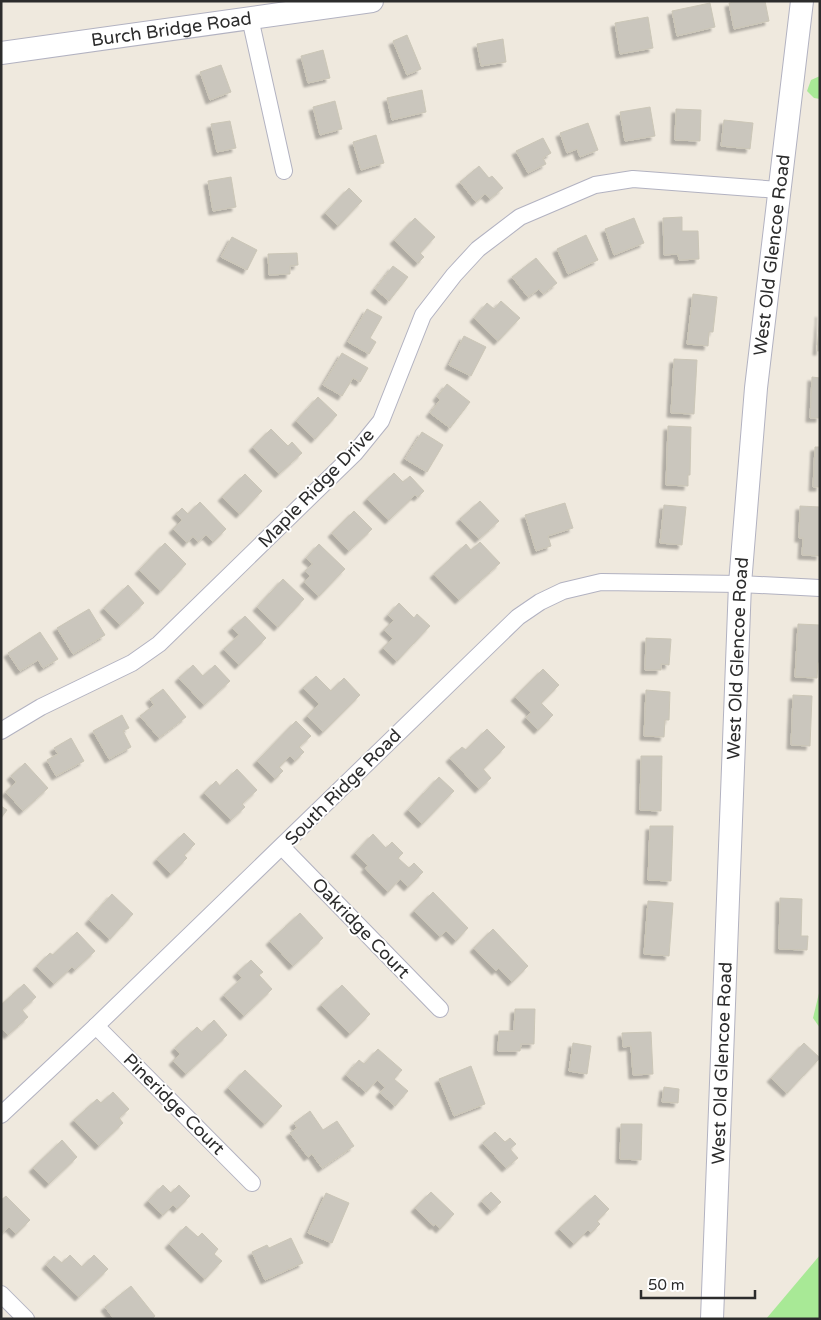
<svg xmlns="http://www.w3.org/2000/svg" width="821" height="1320" viewBox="0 0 821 1320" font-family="'Varela Round',sans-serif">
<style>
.green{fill:#a8e996}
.building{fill:#cac6bd;stroke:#cbc6b7;filter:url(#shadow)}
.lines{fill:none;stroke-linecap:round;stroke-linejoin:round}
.street-casing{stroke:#b2b2c1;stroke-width:18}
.secondary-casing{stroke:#b2b2c1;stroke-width:24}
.street{stroke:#fff;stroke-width:16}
.secondary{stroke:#fff;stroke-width:22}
.labels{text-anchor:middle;stroke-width:4;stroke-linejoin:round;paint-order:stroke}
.street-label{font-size:18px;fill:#2c2c2c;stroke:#fff}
</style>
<defs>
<filter id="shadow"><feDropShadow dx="-4" dy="4" stdDeviation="1" flood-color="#0004"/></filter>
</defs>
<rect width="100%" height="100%" fill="#efe9de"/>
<g class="green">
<polygon points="820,76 820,99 814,98 807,91 811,80"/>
<polygon points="820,989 820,1028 813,1018"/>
<polygon points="820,1255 820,1319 766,1319"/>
</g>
<g class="building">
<polygon points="739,1 765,1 769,21 734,29 729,3"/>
<polygon points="710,3 715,27 677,36 672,11"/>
<polygon points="648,17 653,48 620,54 615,23"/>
<polygon points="407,35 421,69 407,75 393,41"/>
<polygon points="503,39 506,62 481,66 477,44"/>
<polygon points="323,50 330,78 308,83 301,56"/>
<polygon points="221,65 231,92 210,100 200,72"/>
<polygon points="422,90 426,112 392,120 387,98"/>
<polygon points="335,101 342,129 320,135 313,107"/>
<polygon points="650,107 655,136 625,141 620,112"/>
<polygon points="676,109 701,110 700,141 675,140"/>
<polygon points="724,120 753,123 750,149 721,146"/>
<polygon points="230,121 236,148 217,152 211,124"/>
<polygon points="588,123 598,150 580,157 577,149 567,153 560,133"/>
<polygon points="376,135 384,163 361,170 353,142"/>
<polygon points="543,138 551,153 543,158 546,164 528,173 516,151"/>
<polygon points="479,166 489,178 492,176 503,188 490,199 485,194 476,202 460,182"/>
<polygon points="231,177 236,207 213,211 208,181"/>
<polygon points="349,188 362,201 338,226 325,213"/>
<polygon points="682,217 682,231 698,231 699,259 679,260 678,254 664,255 663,218"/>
<polygon points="415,218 435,237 420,253 424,257 418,263 394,240"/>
<polygon points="634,218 644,243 614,255 605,229"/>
<polygon points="586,235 598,260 568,274 557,249"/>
<polygon points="232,237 257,250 247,270 221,257"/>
<polygon points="297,253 298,265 290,266 290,274 269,275 268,254"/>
<polygon points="536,258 557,283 543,294 539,289 528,297 512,277"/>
<polygon points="393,266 408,277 389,301 375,289"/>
<polygon points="693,294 717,297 713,332 709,332 708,346 687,344"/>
<polygon points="501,301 520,318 498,341 474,318 487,303 494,309"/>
<polygon points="367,309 382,317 370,338 376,342 369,354 348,342"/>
<polygon points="820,313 820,351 817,351"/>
<polygon points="464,336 486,347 471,376 449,365"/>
<polygon points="342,353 368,368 360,382 353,378 342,396 323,385"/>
<polygon points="674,359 697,360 694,414 671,413"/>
<polygon points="812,377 820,378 820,418 810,418"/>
<polygon points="447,384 470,402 450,428 430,413 440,400 437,397"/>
<polygon points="318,397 337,415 315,439 296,421"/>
<polygon points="668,426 691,427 690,475 688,475 688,486 666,485"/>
<polygon points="271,429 288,446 292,442 302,453 279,474 253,447"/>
<polygon points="422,432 443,445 427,472 405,459"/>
<polygon points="815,447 820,447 820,487 813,487"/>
<polygon points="394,473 403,482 410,476 424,491 418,497 415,495 389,520 367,499"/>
<polygon points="245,474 262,491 240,514 222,497"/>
<polygon points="480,501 499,521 479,539 460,519"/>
<polygon points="200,502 226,529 213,542 206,535 198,542 193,536 187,543 173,529 182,520 176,514 182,508 188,514"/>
<polygon points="565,503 573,528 548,536 551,546 536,551 525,515"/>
<polygon points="664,505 686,507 682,545 660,543"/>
<polygon points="800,506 820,507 820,556 802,555 803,538 799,538"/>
<polygon points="354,511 372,529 349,551 332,533"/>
<polygon points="480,542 500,563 459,600 434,574 466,544 471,550"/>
<polygon points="165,543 186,564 161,591 139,570"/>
<polygon points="319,544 345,569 319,596 304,582 310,576 305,571 313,564 306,558"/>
<polygon points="283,579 304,599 278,627 257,607"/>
<polygon points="128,585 144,603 120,625 104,608"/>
<polygon points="399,603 414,618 417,614 430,626 397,661 383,648 393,638 384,630 394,620 388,615"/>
<polygon points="89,609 105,635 73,654 57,628"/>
<polygon points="245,616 266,638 239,665 224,649 239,635 232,628"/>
<polygon points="798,624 820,625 820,662 818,662 817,678 795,677"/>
<polygon points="40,632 58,659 43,668 38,660 20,671 8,653"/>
<polygon points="646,638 671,639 669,665 661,664 661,670 645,670"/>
<polygon points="193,665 203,676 215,665 230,681 204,705 179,678"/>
<polygon points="543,669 559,685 541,703 553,715 538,730 526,718 531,712 515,697"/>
<polygon points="316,676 331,691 344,678 360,695 323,732 307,716 319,704 303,688"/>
<polygon points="163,689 186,717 159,738 140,716 154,705 150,699"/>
<polygon points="646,690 670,692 669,720 665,720 664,737 644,736"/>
<polygon points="793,695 812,696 810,746 791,745"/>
<polygon points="122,715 129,728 123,731 131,747 109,759 93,731"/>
<polygon points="296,721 311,736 299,747 304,752 295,761 290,756 279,767 283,771 275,779 257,761"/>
<polygon points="487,729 505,747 483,769 491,778 479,789 450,758 462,747 466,750"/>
<polygon points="71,738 84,761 56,776 47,760 58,754 54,748"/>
<polygon points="641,756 662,756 661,811 640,810"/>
<polygon points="25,763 48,788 23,811 6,792 16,782 11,776"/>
<polygon points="237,769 257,790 242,804 245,807 231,820 204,793 216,781 220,786"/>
<polygon points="439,777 454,791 422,824 408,810"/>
<polygon points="1,806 7,810 1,818"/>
<polygon points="650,826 673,826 671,881 648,880"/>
<polygon points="184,833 195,844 184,855 187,858 171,874 157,859"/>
<polygon points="373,834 386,848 392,842 403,853 398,858 409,868 414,863 423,872 408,887 400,879 388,892 365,868 368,866 355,853"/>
<polygon points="433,892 468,928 456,941 446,931 440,937 414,911"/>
<polygon points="112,894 133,914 110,939 89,920"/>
<polygon points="780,898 802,899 801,936 808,936 807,950 779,949"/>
<polygon points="648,901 673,903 669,956 644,954"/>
<polygon points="300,913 323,938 293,966 270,941"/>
<polygon points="493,929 528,966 512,982 499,968 496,971 474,948"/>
<polygon points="77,932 95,951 75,970 72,967 54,984 37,966 50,953 53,955"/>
<polygon points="251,960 263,972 259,975 272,989 244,1016 224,995 242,978 237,973"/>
<polygon points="24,984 36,997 22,1010 28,1017 8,1035 1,1028 1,1005"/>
<polygon points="342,985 370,1014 350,1034 321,1005"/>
<polygon points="515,1009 535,1009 534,1044 521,1044 520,1051 498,1051 499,1031 514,1031"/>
<polygon points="214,1020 227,1035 186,1074 173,1061 180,1054 175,1048 197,1027 202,1032"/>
<polygon points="651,1032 653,1074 633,1075 631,1046 623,1047 622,1033"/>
<polygon points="573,1043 591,1046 587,1074 569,1071"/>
<polygon points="804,1043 820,1058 787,1093 771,1078"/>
<polygon points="378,1049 402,1070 394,1079 408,1091 395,1106 380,1093 385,1087 377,1080 366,1092 346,1075 359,1060 364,1064"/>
<polygon points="471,1066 485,1104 454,1116 439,1079"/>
<polygon points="245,1070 282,1106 265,1124 228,1088"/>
<polygon points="664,1087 679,1089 678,1103 662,1102"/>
<polygon points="113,1092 129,1109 119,1118 123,1123 99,1146 74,1120 97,1099 101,1103"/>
<polygon points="310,1111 323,1130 337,1121 354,1146 322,1168 312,1154 308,1157 290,1133 297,1128 294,1123"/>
<polygon points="621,1124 642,1124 641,1160 620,1159"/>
<polygon points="495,1132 505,1142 510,1138 516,1144 510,1149 518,1158 506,1168 483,1143"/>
<polygon points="62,1140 77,1157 49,1184 33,1168"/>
<polygon points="163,1185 171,1193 179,1185 190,1196 177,1209 173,1205 163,1215 148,1201"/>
<polygon points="431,1192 454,1214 440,1229 435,1224 434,1226 415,1208"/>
<polygon points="491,1192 501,1202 491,1211 482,1201"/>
<polygon points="326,1193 349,1203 332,1243 308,1233"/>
<polygon points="595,1195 609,1209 597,1221 600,1224 591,1233 588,1230 574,1244 559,1229"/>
<polygon points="6,1196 30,1220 16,1234 9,1227 1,1234 1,1200"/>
<polygon points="186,1226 198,1237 202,1233 218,1249 214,1254 222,1261 205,1279 169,1244"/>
<polygon points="291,1238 303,1263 265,1280 252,1252 267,1245 269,1248"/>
<polygon points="70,1255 82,1267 94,1255 108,1269 79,1297 46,1265 54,1256 62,1263"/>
<polygon points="131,1286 155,1316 152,1319 114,1319 105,1307"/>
</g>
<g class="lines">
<defs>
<g id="street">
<polyline points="250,18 284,171"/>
<polyline points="1,731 41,707 132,663 159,644 355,453 381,421 423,315 454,275 478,249 520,217 595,185 633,179 779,190"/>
<polyline points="282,847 440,1009"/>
<polyline points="96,1026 252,1183"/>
<polyline points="1,1115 96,1026 518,617 540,602 563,591 601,582 740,584 820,588"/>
<polyline points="1,1294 26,1319"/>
</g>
<g id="secondary">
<path id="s1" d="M1,53L372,1"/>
<path id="s2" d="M712,1319L740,584L756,388L802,1"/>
</g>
</defs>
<use href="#street" class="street-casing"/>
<use href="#secondary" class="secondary-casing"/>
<use href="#street" class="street"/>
<use href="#secondary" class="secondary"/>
</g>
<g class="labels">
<g class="street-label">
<text dy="6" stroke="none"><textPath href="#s1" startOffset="172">Burch Bridge Road</textPath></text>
<text dy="6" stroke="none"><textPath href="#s2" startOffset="1066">West Old Glencoe Road</textPath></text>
<text transform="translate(316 488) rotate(-46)" y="6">Maple Ridge Drive</text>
<text dy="6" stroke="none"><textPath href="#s2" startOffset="661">West Old Glencoe Road</textPath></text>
<text transform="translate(343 787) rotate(-45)" y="6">South Ridge Road</text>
<text transform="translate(361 928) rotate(46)" y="6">Oakridge Court</text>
<text dy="6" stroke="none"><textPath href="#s2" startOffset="256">West Old Glencoe Road</textPath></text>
<text transform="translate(174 1104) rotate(45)" y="6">Pineridge Court</text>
</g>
</g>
<rect width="821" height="1320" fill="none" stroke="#2c2c2c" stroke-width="5"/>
<path d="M641 1290v8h114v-8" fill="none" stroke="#2c2c2c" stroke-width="2.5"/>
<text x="648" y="1290" font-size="15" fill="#2c2c2c" stroke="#ffffff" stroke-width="4" paint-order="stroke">50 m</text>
</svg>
